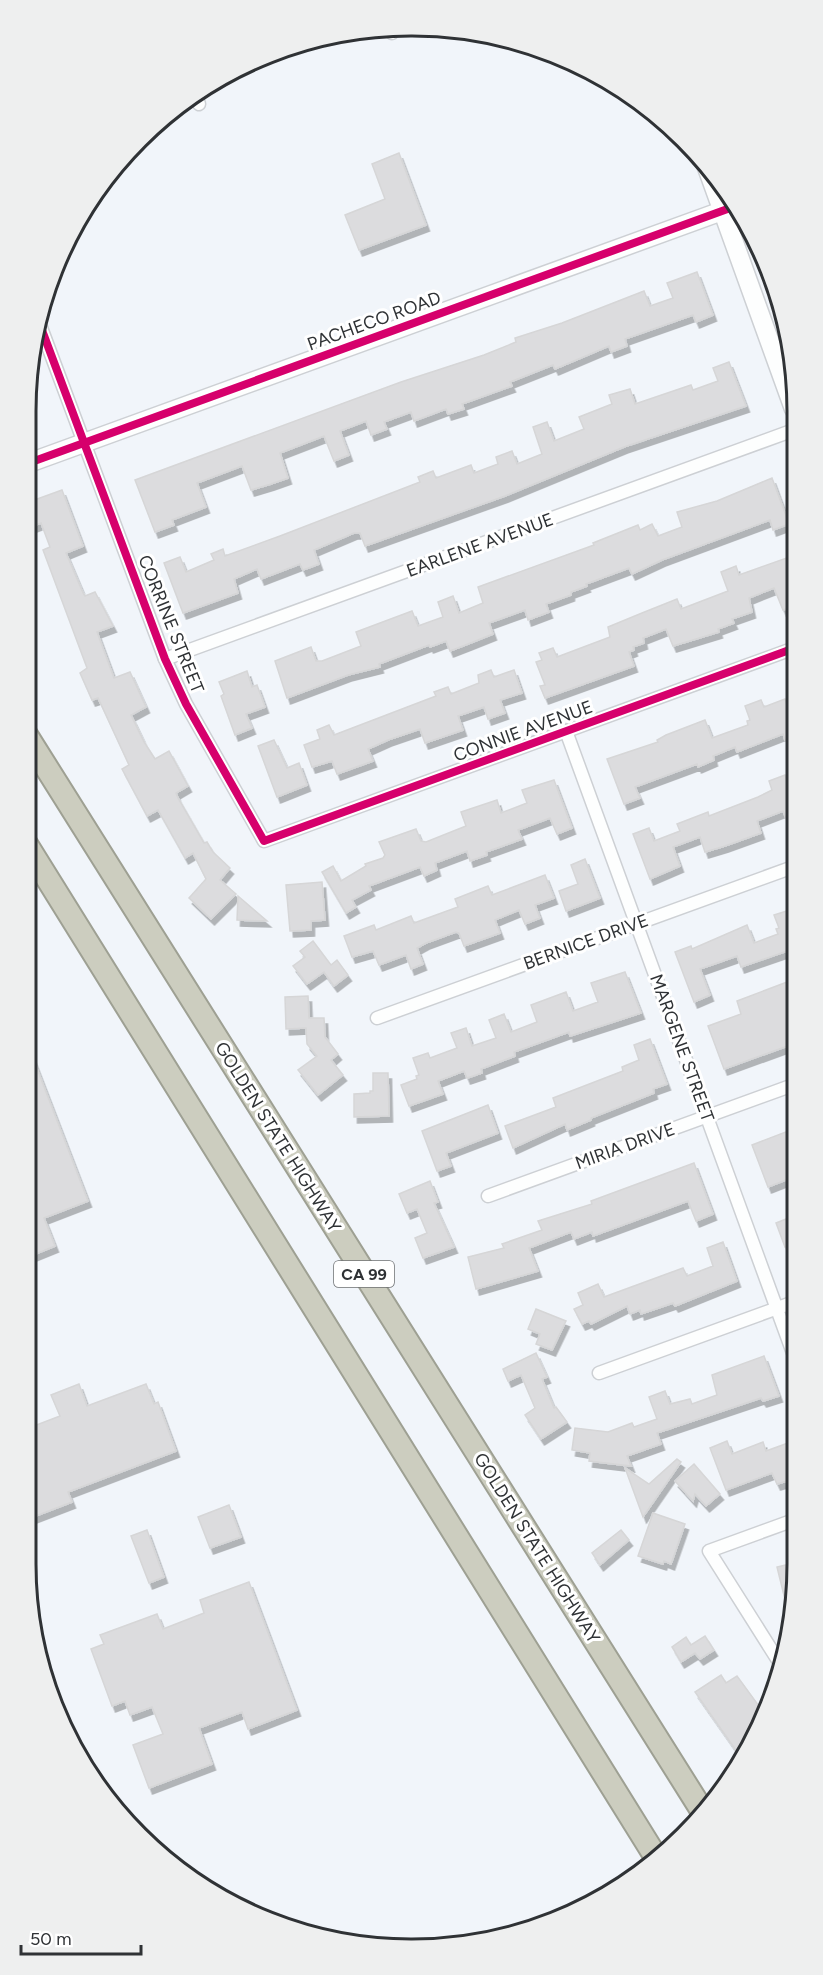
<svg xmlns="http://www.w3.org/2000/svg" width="823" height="1975" viewBox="0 0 823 1975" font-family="Figtree,sans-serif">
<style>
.building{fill:#dcdcde;stroke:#d6d6d7;stroke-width:1.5;filter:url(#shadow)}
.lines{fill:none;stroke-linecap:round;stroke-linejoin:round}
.street-casing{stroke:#cdd0d4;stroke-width:15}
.secondary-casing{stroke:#cdd0d4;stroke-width:21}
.highway-casing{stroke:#9ea093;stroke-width:26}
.street{stroke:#fdfefe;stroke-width:12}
.secondary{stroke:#fdfefe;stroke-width:18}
.highway{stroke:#cccdbf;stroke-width:22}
.cycleway-casing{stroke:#fff;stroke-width:11}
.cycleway{stroke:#d6006c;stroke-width:8}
.labels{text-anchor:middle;stroke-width:6;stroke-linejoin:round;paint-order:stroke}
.shield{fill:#fff;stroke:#6d7072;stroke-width:1.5}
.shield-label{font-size:16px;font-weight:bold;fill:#2f3235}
.street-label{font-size:18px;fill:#2f3235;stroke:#fff}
.rim{fill:none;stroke:#2f3235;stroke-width:3}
</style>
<defs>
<filter id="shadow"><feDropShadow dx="3.5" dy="6" stdDeviation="0" flood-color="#0004"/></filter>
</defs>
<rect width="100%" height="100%" fill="#f1f5fa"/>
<g class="building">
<polygon points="399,153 426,225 359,250 345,215 385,199 372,164"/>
<polygon points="697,272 713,315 696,322 693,315 625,339 627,346 611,352 609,346 555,369 553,365 510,382 512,386 462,404 464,409 448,414 446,409 414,421 411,412 384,422 387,429 371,435 366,421 340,431 349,455 334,461 324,436 280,453 288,478 271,484 251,490 242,466 197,483 206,507 172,520 174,525 155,532 135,480 401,382 484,355 516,342 515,338 562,323 644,291 650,306 673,298 667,283"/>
<polygon points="729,362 746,406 624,447 505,496 365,546 360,533 354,533 314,550 319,564 303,570 300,564 261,579 257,569 234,579 238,593 183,613 164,563 180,557 186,572 214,560 211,554 223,549 225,556 280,536 420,482 418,477 433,471 436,478 471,465 474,473 498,464 496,457 512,451 517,464 542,454 533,427 547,422 554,441 584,429 579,417 612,404 609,395 630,389 635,404 691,385 693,390 718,381 713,368"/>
<polygon points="772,478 789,524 773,530 770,520 662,560 632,574 629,568 586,584 587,586 571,592 571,595 546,604 549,612 528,620 525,610 489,623 493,634 468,644 450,651 446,641 430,647 429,645 379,664 380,667 348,675 287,698 275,661 311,647 316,661 322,661 361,646 356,632 412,611 418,626 443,617 438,602 453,596 459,613 483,603 478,587 594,545 593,543 638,525 640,530 652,524 658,536 682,527 677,512 717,501"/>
<polygon points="62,490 83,546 66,553 83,593 85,596 95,592 113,626 97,632 114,678 130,672 146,707 131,715 144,742 155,759 169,751 188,786 176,793 178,798 204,843 207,842 213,852 230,868 220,880 236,894 211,919 189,898 206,879 193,853 185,858 158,810 147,816 122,769 129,765 98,698 92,700 80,673 87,668 43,550 50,547 41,523 26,529 26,503"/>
<polygon points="795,555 795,606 783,610 774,588 749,598 752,612 732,619 734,623 718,629 719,632 673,646 666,629 643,638 644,643 633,647 634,650 629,652 634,666 545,698 540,686 545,685 536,662 542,660 539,653 553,648 557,657 610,637 608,627 642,613 677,599 681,609 728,591 721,572 736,566 739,575"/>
<polygon points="491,670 494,677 514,670 522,693 500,700 505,713 488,719 484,707 458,716 463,730 425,743 420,729 388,740 368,749 373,761 337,774 332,761 312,767 304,745 320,739 317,730 329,725 334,735 436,696 434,692 448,687 451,694 479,683 478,675"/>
<polygon points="247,671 252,687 257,685 265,707 246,714 252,728 235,735 221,696 224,694 219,682"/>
<polygon points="785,699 790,713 795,712 795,737 785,740 783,734 737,752 735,747 713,756 714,760 698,767 697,764 635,787 640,798 624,804 607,759 658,742 657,740 666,735 705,720 712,738 748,725 747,721 750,720 745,706 761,700 764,707"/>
<polygon points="274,740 287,768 299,763 307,785 277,797 258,746"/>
<polygon points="785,775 795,803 795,840 783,811 757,821 761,833 725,846 705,852 700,837 673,847 680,866 650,879 633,834 649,828 654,841 680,831 677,824 708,812 709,816 758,797 772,790 769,781"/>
<polygon points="554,780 572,828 557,834 550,818 518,830 522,839 486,852 487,855 470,861 467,851 435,863 437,870 424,876 420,867 369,886 371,890 352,900 356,907 346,913 322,872 333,866 341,881 366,866 365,864 383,858 385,855 379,842 416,829 421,841 426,842 466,826 461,812 497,800 501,813 527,803 522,790"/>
<polygon points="585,859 600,898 566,911 559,891 578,884 571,865"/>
<polygon points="545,875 554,898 535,905 540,918 525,924 519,910 495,920 500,933 464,946 459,933 456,932 426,943 417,948 423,964 411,969 406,955 379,965 373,951 352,957 344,936 374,925 376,930 411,916 414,923 458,907 455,899 488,886 492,895"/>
<polygon points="322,882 325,920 311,921 311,930 290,931 286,885"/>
<polygon points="238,896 267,921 237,920"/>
<polygon points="796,908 796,948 741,967 737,956 700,969 710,995 694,1002 675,952 691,946 692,949 747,925 754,943 778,934 776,929 779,928 774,915"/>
<polygon points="313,941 331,965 337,960 348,975 334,986 324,972 307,984 293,966 305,957 300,951"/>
<polygon points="625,972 641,1013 570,1036 569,1032 514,1052 515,1056 481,1069 482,1073 467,1078 464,1071 438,1081 443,1094 409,1106 401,1085 417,1079 416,1076 419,1075 413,1058 428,1053 430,1058 457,1048 451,1033 466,1028 472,1046 496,1038 489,1020 504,1014 511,1032 537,1022 531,1005 566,992 573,1011 598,1002 591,983"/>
<polygon points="787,982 796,1006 796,1043 724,1069 708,1026 741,1014 737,1001"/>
<polygon points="308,996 309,1018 324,1018 325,1037 338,1054 331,1060 343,1075 318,1095 298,1070 317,1056 307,1044 306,1028 286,1029 285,997"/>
<polygon points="650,1039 667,1084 653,1089 654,1093 591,1118 591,1120 567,1130 565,1124 513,1148 505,1126 556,1107 553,1098 623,1071 622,1067 639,1060 634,1045"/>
<polygon points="26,1040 88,1201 44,1218 55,1246 26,1258"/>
<polygon points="373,1073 388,1073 389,1116 354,1117 354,1094 370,1093 370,1091 373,1091"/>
<polygon points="488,1105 498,1133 446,1153 451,1166 437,1171 422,1131"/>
<polygon points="796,1128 796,1176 768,1187 752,1145"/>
<polygon points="694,1163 713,1214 696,1221 688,1201 593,1236 592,1232 574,1239 571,1232 529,1248 538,1271 476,1289 468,1257 504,1248 502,1244 542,1230 538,1221 592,1204 591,1201"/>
<polygon points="430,1181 438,1202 434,1203 454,1247 423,1258 415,1238 427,1233 417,1209 407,1213 399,1194"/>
<polygon points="791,1217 794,1226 797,1225 797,1243 785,1247 776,1223"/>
<polygon points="723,1242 737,1281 675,1306 673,1303 641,1314 640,1310 630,1314 627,1306 591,1324 589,1321 582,1324 574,1309 583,1305 578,1293 598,1284 604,1297 683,1268 687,1276 713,1266 707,1248"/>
<polygon points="536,1309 566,1321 552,1350 536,1344 540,1334 528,1329"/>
<polygon points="536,1353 547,1377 542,1379 554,1408 556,1407 567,1422 541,1439 525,1415 535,1408 521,1375 508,1381 503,1369"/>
<polygon points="764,1356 779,1396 763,1401 761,1398 657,1433 661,1444 627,1456 631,1466 589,1461 590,1453 572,1450 575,1428 608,1432 632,1423 634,1427 657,1419 649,1397 665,1391 670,1404 690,1399 692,1404 717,1395 712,1375"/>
<polygon points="79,1384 87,1406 146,1384 154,1404 158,1402 176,1451 68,1492 72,1502 28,1519 26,1511 26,1429 60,1416 51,1395"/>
<polygon points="727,1441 732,1454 763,1442 766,1451 788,1443 790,1448 797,1446 797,1478 777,1484 772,1473 726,1490 710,1448"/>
<polygon points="677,1459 681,1462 643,1517 625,1468 649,1484"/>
<polygon points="694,1464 720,1494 706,1506 695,1494 693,1501 675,1481"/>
<polygon points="229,1505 241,1537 210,1548 198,1517"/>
<polygon points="653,1513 685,1524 671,1564 664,1561 663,1564 638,1556"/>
<polygon points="147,1530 164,1577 149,1583 131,1536"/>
<polygon points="621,1530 629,1540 600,1565 592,1553"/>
<polygon points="794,1563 796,1572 789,1616 777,1567"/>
<polygon points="249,1582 297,1710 248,1729 242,1712 199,1728 212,1764 149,1788 133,1745 163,1734 152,1707 130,1715 125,1701 112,1706 91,1649 104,1644 100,1635 157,1614 163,1629 204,1613 200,1600"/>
<polygon points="705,1636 714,1650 700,1659 695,1653 681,1662 672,1647 686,1637 691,1645"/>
<polygon points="721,1675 726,1683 737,1676 764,1713 740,1756 695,1692"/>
</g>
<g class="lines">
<defs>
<g id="street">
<polyline points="390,27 392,33"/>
<polyline points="197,99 199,104"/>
<polyline points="40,325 165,659 186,704 264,841 792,649"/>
<polyline points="165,659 794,430"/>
<polyline points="566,731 797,1364"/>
<polyline points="377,1018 796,866"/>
<polyline points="488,1196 796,1084"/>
<polyline points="599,1373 797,1301"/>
<polyline points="781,1665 709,1551 797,1519"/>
</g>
<g id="secondary">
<polyline points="705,162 794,409"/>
<polyline points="26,464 733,207"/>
</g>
<g id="highway">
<polyline points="26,735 703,1812"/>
<polyline points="26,844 654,1854"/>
</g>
</defs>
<use href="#street" class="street-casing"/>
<use href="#secondary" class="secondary-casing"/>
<use href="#highway" class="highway-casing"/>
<use href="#street" class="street"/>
<use href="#secondary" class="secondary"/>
<use href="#highway" class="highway"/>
<defs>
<g id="cycleway">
<polyline points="40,325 165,659 186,704 264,841 792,649"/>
<polyline points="26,464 733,207"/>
</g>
</defs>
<use href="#cycleway" class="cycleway-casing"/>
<use href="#cycleway" class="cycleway"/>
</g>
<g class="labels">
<rect class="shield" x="334" y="1261" width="60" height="26" rx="4.5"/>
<g class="shield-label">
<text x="364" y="1280">CA 99</text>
</g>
<g class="street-label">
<text transform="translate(374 321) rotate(-20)" y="6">PACHECO ROAD</text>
<text transform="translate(480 545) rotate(-20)" y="6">EARLENE AVENUE</text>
<text transform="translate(171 624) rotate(68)" y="6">CORRINE STREET</text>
<text transform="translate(523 731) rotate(-20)" y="6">CONNIE AVENUE</text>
<text transform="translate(586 942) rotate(-20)" y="6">BERNICE DRIVE</text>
<text transform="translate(682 1048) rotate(70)" y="6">MARGENE STREET</text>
<text transform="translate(278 1137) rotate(58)" y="6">GOLDEN STATE HIGHWAY</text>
<text transform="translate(625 1146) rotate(-20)" y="6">MIRIA DRIVE</text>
<text transform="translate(537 1548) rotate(58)" y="6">GOLDEN STATE HIGHWAY</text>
</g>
</g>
<path d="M0 0H823V1975H0ZM411 36H412A375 375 0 0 1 787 411V1564A375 375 0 0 1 412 1939H411A375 375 0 0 1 36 1564V411A375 375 0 0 1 411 36Z" fill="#eeefef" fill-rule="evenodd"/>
<path class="rim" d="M411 36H412A375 375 0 0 1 787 411V1564A375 375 0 0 1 412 1939H411A375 375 0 0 1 36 1564V411A375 375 0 0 1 411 36Z"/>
<path d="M21 1945v9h120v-9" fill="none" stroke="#2f3235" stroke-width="3"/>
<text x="30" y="1945" font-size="18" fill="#2f3235" stroke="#ffffff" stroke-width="4.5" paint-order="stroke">50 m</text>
</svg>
